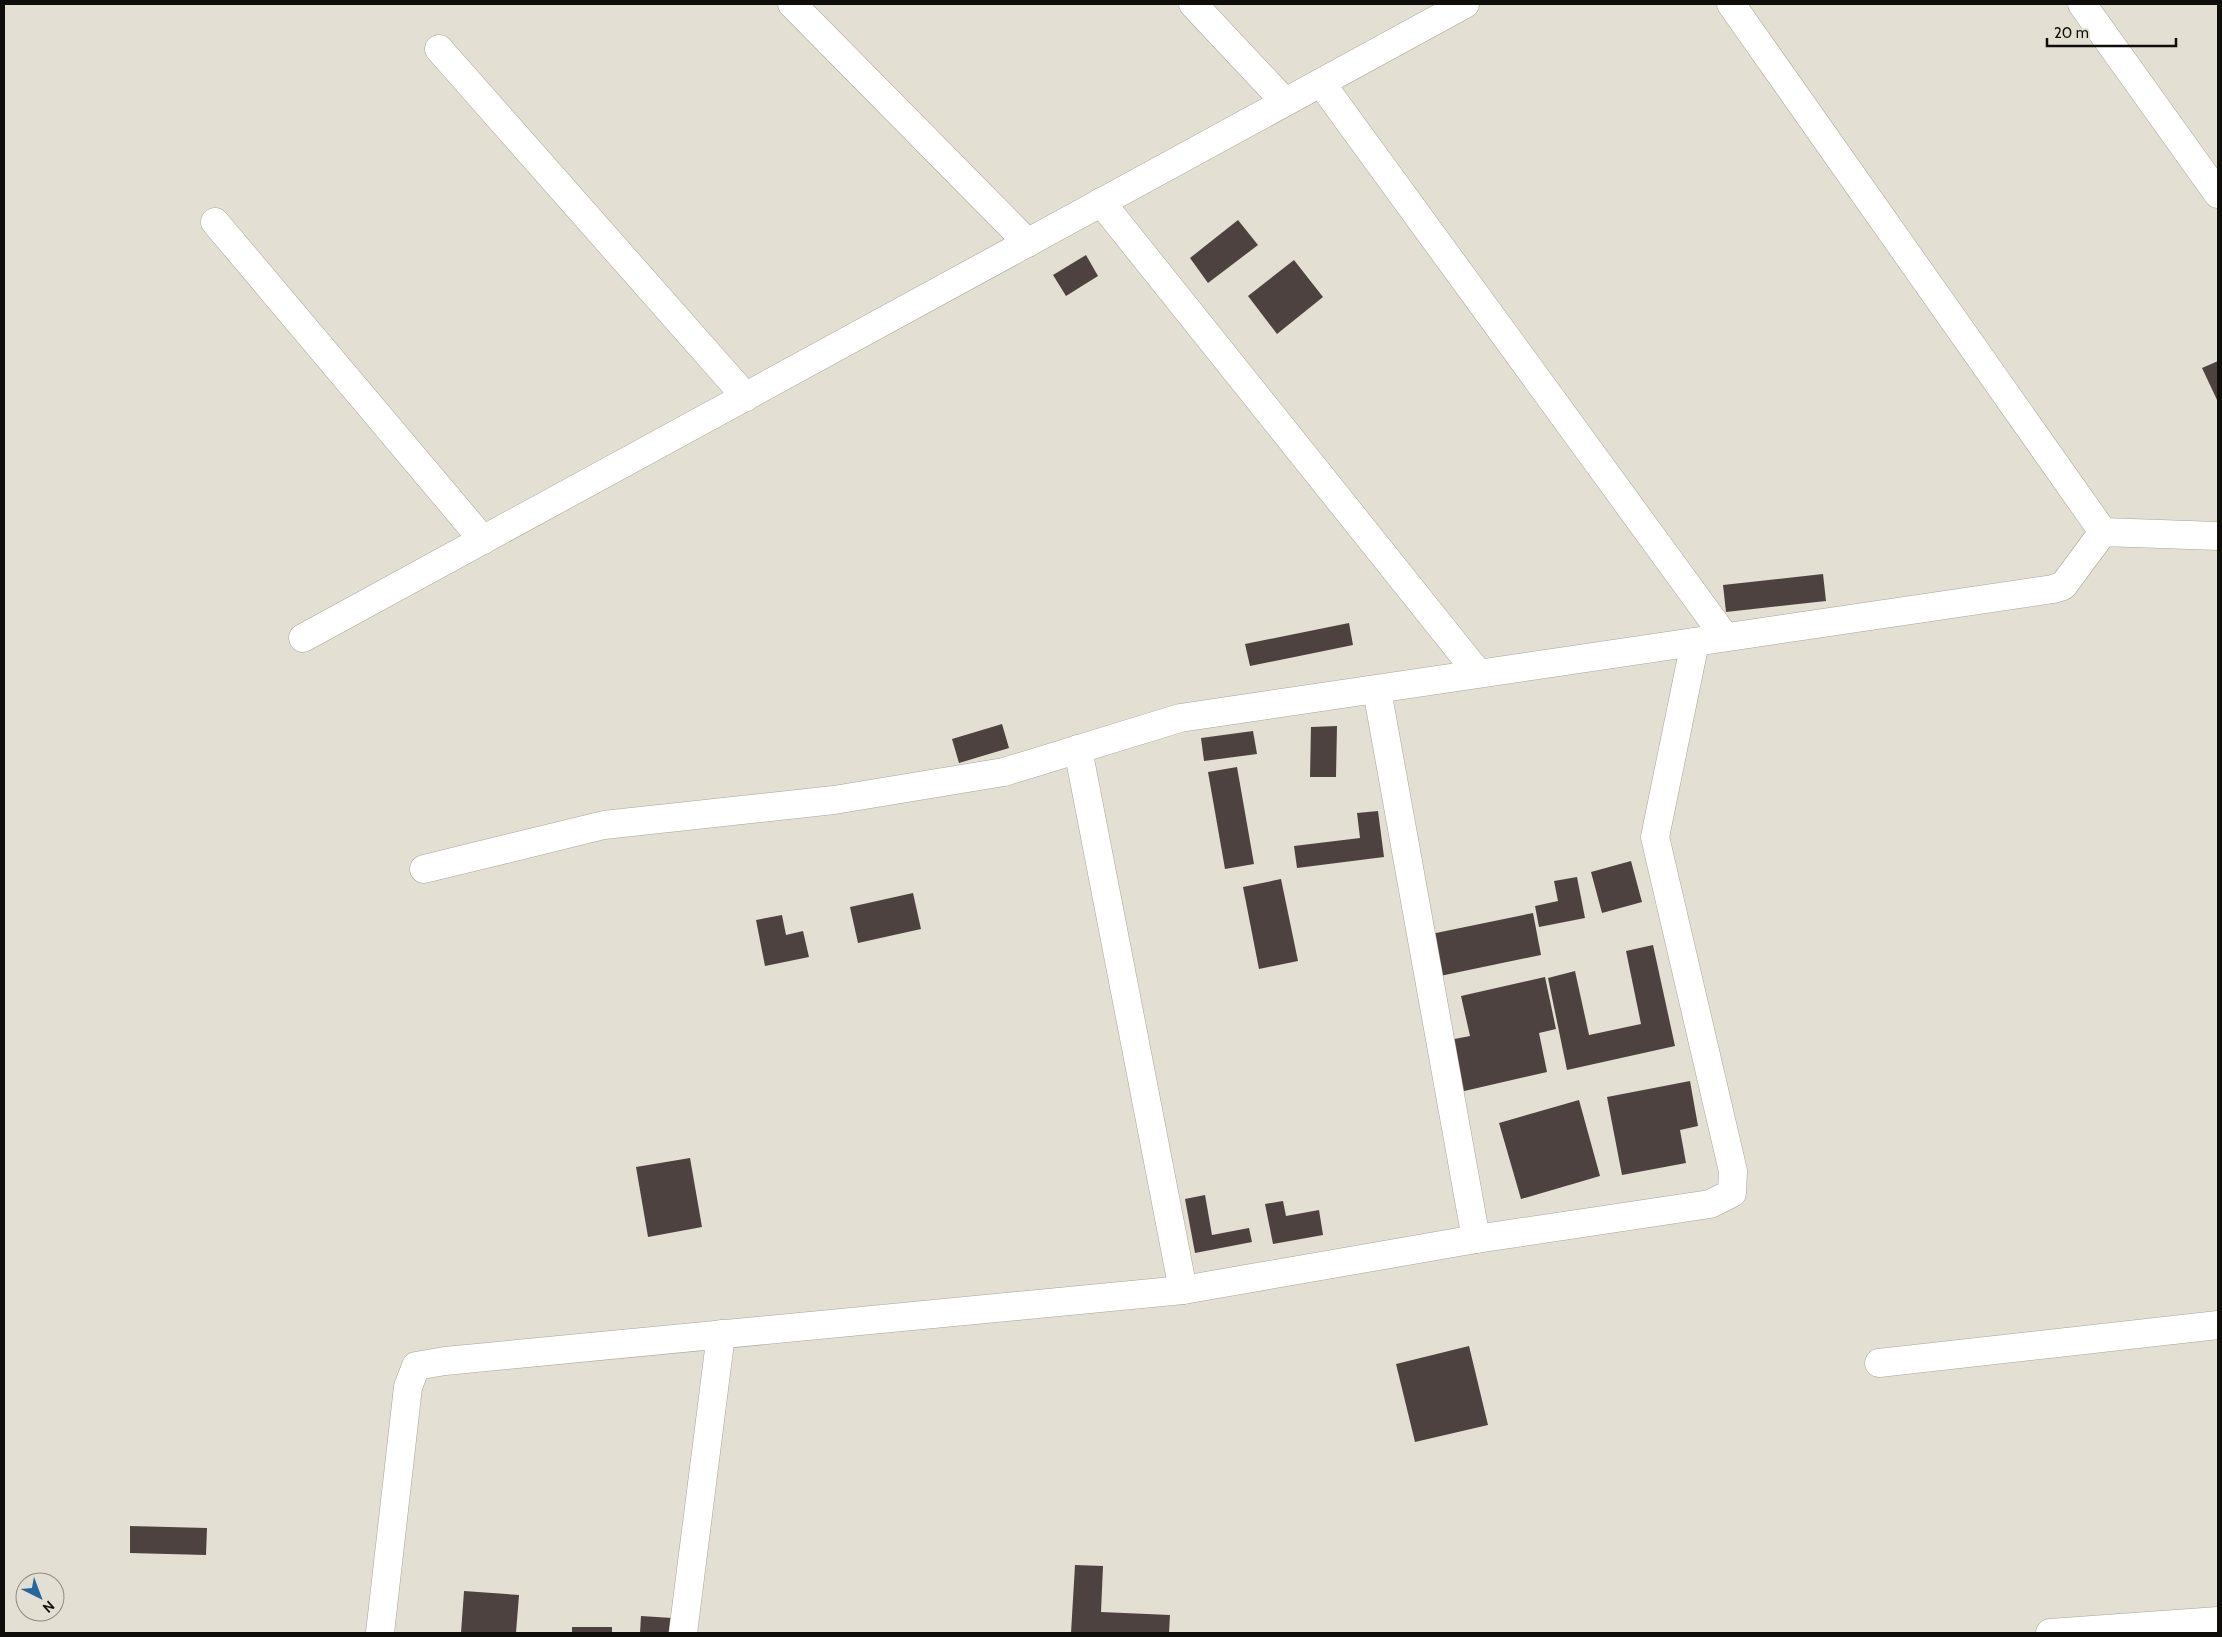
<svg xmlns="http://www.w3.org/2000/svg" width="2222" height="1637" viewBox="0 0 2222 1637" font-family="Cabin,sans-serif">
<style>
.building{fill:#4e4240}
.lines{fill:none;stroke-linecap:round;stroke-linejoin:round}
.minor-casing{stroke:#a8a498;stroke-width:29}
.minor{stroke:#fff;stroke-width:28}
</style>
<rect width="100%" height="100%" fill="#e3dfd3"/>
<g class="building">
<polygon points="1238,220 1258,245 1208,283 1190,258"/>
<polygon points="1086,255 1098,276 1066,296 1053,275"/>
<polygon points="1294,260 1323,297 1277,334 1248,296"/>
<polygon points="2218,361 2218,402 2202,368"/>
<polygon points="1823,574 1826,601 1726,612 1723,585"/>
<polygon points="1349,623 1353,645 1250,666 1245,644"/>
<polygon points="1002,724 1009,748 959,763 952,739"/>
<polygon points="1337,726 1336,777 1310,777 1311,727"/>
<polygon points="1253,731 1257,754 1204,761 1201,738"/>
<polygon points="1237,767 1254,864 1225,869 1208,772"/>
<polygon points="1378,811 1384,857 1297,868 1294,846 1360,838 1357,813"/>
<polygon points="1631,861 1642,902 1602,913 1591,872"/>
<polygon points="1577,877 1585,918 1539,927 1535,906 1558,901 1554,881"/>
<polygon points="1281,879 1298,961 1259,969 1243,887"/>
<polygon points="913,893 921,929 858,943 850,907"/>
<polygon points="1533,913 1541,955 1440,976 1431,934"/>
<polygon points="782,915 786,935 803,931 809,957 765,966 756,920"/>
<polygon points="1653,945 1675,1046 1567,1070 1548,978 1575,971 1589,1035 1641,1024 1626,951"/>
<polygon points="1545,977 1556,1029 1539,1033 1547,1072 1460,1092 1449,1040 1470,1036 1461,996"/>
<polygon points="1690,1081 1698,1126 1680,1130 1686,1163 1622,1175 1607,1097"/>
<polygon points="1579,1100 1600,1176 1521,1199 1499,1123"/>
<polygon points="690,1158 702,1227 648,1237 636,1167"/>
<polygon points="1205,1195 1212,1235 1249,1228 1252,1242 1195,1253 1185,1199"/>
<polygon points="1283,1201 1286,1216 1319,1210 1323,1235 1273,1244 1265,1204"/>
<polygon points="1469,1346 1488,1425 1415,1442 1396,1364"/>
<polygon points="130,1526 207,1528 206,1555 130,1553"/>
<polygon points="1075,1565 1103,1566 1101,1612 1170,1615 1169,1633 1071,1633"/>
<polygon points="464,1591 519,1595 516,1633 461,1633"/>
<polygon points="641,1616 672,1618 671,1633 640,1633"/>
<rect x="572" y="1627" width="40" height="6"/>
</g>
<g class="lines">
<defs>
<g id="minor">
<polyline points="792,4 1028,243"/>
<polyline points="1193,4 1285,102"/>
<polyline points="1731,4 2103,532"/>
<polyline points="2082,4 2218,194"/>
<polyline points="439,49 746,397"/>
<polyline points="1321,83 1725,637"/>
<polyline points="1101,202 1478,673"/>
<polyline points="215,222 483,540"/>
<polyline points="303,638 1465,4"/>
<polyline points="1377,690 1476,1239"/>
<polyline points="1078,749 1183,1290"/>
<polyline points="424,869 604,825 834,800 1004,772 1180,718 2053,589 2063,586 2103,532 2218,536"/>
<polyline points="1879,1363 2218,1325"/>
<polyline points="380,1633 408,1387 416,1366 445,1361 1183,1290 1476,1239 1710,1204 1732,1193 1733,1171 1655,837 1695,642"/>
<polyline points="683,1633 721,1334"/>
<polyline points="2050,1633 2218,1621"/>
</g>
</defs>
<use href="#minor" class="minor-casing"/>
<use href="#minor" class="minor"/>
</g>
<rect width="2222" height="1637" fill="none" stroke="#100e0a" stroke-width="10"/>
<g transform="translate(40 1597) rotate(138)"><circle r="24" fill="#e3dfd3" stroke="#8f8b83"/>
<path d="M0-4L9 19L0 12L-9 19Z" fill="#26679d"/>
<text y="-8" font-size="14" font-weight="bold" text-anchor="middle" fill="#100e0a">N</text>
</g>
<path d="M2047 38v8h129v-8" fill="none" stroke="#100e0a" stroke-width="2.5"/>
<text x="2054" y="38" font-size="15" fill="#100e0a" stroke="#e3dfd3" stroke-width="4" paint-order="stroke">20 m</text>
</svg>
